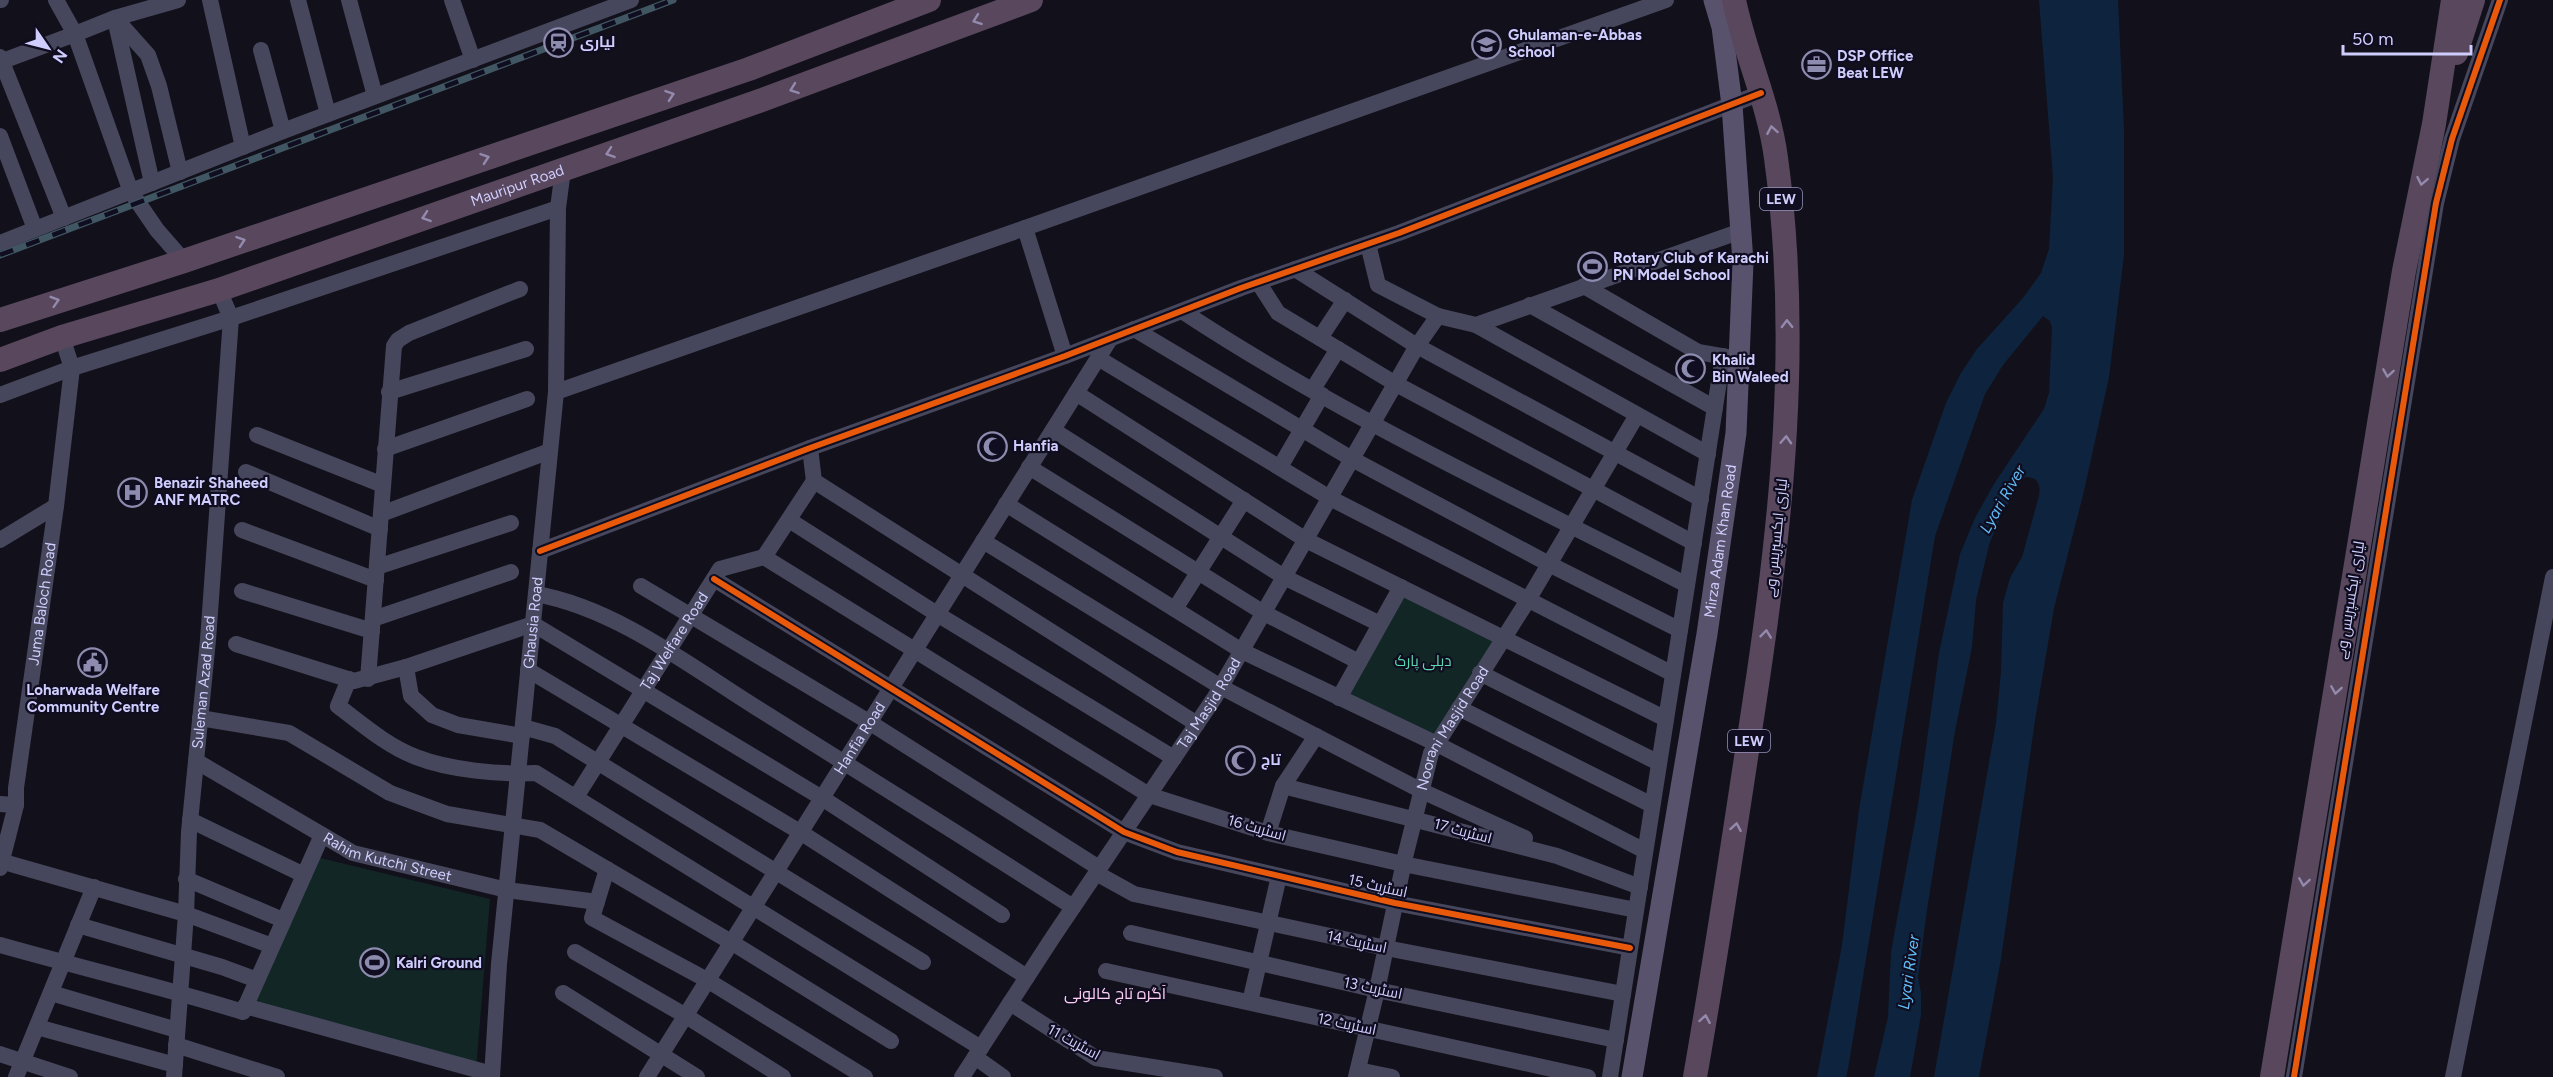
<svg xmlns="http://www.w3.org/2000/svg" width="2553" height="1077" viewBox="0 0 2553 1077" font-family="Figtree,Cairo,sans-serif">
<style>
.green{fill:#112625}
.water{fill:#0e243e}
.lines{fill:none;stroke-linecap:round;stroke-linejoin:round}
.minor{stroke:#46475c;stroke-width:16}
.major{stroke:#59526d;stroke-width:21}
.highway{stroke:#58475d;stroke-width:24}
.rail-casing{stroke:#405763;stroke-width:7}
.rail{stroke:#0f0d1f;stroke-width:4.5;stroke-dasharray:14;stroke-linecap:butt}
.cycleway-casing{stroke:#0f0d1f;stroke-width:10}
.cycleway{stroke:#e8590c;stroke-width:6}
.oneway{stroke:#948aad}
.labels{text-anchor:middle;stroke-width:4.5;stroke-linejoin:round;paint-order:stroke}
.shield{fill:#0f0d1f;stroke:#9593ba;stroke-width:1.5}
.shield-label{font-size:14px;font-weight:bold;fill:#cfcdfd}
.poi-label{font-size:15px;font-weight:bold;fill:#cfcdfd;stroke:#0f0d1f;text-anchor:start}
.street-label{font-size:15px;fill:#cfcdfd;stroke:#0f0d1f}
.park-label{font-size:15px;fill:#5dd9b0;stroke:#0f0d1f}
.water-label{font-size:16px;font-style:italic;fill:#60bdf8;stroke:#0f0d1f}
.neighbourhood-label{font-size:16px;fill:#fdcff0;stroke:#0f0d1f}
</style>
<rect width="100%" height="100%" fill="#12111b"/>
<g class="green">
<polygon points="1401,587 1502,638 1437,744 1340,696"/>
<polygon points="312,856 490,899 476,1070 245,1007"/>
</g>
<path class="water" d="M2039,0H2118L2124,131V255L2109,377L2084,491L2054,608L2035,720L2001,959L1979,1077H1934L1996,723L2001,672L2003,603L2010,578L2022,557L2039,496C2041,485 2038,476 2025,477L2020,482L1999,520L1989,545L1976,600L1972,647L1955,731L1927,910L1918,977L1921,993V1015L1910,1077H1874L1888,1017L1891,952L1918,805L1939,653L1960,554L1975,518L1994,484L2044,409L2049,393L2052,328L2050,321L2043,316L2003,365L1985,394L1935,536L1848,1069L1846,1077H1817L1842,945L1859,810L1912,500L1946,403L1961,373L1977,349L2023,298L2041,273L2049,249L2053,178Z"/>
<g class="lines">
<g class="minor">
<polyline points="0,0 1,0"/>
<polyline points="56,0 75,34 115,18 178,0"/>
<polyline points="210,0 243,147"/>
<polyline points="298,0 328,114"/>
<polyline points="349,0 375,96"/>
<polyline points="452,0 473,60"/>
<polyline points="115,18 148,55 159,86 180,172"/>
<polyline points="115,19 152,183"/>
<polyline points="261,50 283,131"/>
<polyline points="0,57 64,218"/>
<polyline points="0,62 75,34 131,192 157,230 184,261"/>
<polyline points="0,136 35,229"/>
<polyline points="1025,228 1065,356"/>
<polyline points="0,243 283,131 631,0"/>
<polyline points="1368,244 1378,285 1438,316 1476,325 1741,231"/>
<polyline points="1295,269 1417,346 1701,499"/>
<polyline points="1258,282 1278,313 1396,384 1694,543"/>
<polyline points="1584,286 1698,352 1732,358"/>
<polyline points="1530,305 1715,408"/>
<path d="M1182,311C1341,416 1517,497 1687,585"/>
<polyline points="1476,325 1708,454"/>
<polyline points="1134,329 1352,459 1549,564 1680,630"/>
<polyline points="1320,338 1345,300"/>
<polyline points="1098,358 1330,498 1673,674"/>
<polyline points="1313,389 1338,349"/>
<polyline points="389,392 526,349"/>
<polyline points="556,392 1025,228 1666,0"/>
<polyline points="1076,393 1306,540 1666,719"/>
<polyline points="0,395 72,368 231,318 558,208"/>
<polyline points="1053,430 1284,577 1380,624"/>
<polyline points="257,435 383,485"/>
<polyline points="810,448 814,481 1197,724"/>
<polyline points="385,449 527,399"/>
<polyline points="1029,467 1264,613 1359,662"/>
<polyline points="1280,467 1322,395"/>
<polyline points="246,472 380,529"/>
<polyline points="1006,504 1242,651 1437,744 1645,851"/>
<polyline points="381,514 550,451"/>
<polyline points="789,520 937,614 1174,758"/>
<polyline points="242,530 376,580"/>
<polyline points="0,540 56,506"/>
<polyline points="983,541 1221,687 1422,791 1525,838 1522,846"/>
<polyline points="540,551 810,448 1065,356 1241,288 1399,233 1761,93"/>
<polyline points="764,557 1149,795 1268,833 1403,864 1636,910"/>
<polyline points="377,567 511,523"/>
<polyline points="714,579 1124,832 1177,852 1395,903 1630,948"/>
<polyline points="641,586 869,722 1099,868"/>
<polyline points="242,591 372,631"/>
<path d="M536,594C615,608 690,666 757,708C863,774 968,840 1073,907"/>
<polyline points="1175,609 1244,500"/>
<polyline points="373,619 511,572"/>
<polyline points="236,644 354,681 406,667 533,624 822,798 1002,915"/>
<polyline points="406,667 411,696 432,715 458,725 522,736"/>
<polyline points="528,670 800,832 1027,977"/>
<polyline points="1480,673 1659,763"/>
<path d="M349,679L338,706C362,724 387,746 416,757C449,770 501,775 536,773L981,1048"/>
<polyline points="368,679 394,346 398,340 409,333 520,289"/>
<polyline points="1339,698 1401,587"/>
<polyline points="1459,708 1652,805"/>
<polyline points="200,718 289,733 390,793 447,814 540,830 731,942 891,1041"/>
<polyline points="523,727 555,736 923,962"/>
<path id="s1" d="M196,761L353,853L507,890L597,902"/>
<polyline points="1283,786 1557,856 1640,887"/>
<path id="s2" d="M576,797L720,569L764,557L814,481"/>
<polyline points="0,804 16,805"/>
<polyline points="190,820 304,875"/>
<polyline points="1268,833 1283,786 1316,736"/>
<polyline points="0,861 186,914 272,946"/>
<path id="s3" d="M0,868L16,805V788L56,506L72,368L62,337"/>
<polyline points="607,869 592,918 707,980 865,1077"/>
<polyline points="1096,873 1134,894 1386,948 1623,994"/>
<polyline points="186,879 283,920"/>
<polyline points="78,925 222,967 257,980"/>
<polyline points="1131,933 1377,990 1616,1040"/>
<path d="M0,945C81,968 163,987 243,1012L322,835"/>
<polyline points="575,952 686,1016 783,1077"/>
<polyline points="1106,971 1588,1077"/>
<polyline points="51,993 177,1030"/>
<polyline points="563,993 697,1077"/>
<polyline points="1250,1002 1279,876"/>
<polyline points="1010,1003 1096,1058 1215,1077"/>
<polyline points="245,1006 492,1074"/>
<polyline points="37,1027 175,1065"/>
<polyline points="176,1045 277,1077"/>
<polyline points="0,1054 70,1077"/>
<polyline points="975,1057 1003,1077"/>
<polyline points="1358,1070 1392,1077"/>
<polyline points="16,1077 94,887"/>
<path id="s4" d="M174,1077L186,914L189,832L208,640L231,318L219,290"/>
<path id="s5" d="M492,1077L499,964L556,392L558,208L563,170"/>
<path id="s6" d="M647,1077L1110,339"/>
<path id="s7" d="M962,1077L1053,937L1215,697L1417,346L1438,316"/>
<path id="s8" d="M1356,1077L1377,990L1405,857L1431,753L1528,600L1637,415"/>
<polyline points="1610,1077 1723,356"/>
<polyline points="2294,1077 2436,203 2452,139 2500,0"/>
<polyline points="2453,1077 2553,577"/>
</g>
<path class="major" id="s9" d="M1632,1077L1707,634L1736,433L1743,262L1732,105L1722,27L1714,0"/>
<g class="highway">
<polyline points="2456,53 2473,0"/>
<polyline points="0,320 184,261 749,69 929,0"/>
<path id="s10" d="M0,360L62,337L219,290L762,100L1031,0"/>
<path d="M1695,1077C1717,951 1736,825 1755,698C1782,520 1801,339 1776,158C1769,104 1745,54 1734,0"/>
<polyline points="2272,1077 2404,271 2434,124 2453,0"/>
</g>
<defs>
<polyline id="rail" points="0,255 673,0"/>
</defs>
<use href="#rail" class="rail-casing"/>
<use href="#rail" class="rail"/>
<defs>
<g id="cycleway">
<polyline points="540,551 810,448 1065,356 1241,288 1399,233 1761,93"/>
<polyline points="714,579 1124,832 1177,852 1395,903 1630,948"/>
<polyline points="2294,1077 2436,203 2452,139 2500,0"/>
</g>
</defs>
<use href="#cycleway" class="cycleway-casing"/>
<use href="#cycleway" class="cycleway"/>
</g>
<defs><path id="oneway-chevron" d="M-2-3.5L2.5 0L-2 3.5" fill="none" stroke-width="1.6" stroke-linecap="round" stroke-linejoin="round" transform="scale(1.5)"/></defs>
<g class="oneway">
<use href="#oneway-chevron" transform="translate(977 20) rotate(160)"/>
<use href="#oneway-chevron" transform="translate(794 89) rotate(160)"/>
<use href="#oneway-chevron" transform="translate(670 95) rotate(-19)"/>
<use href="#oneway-chevron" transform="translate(1772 130) rotate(-100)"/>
<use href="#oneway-chevron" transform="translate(610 153) rotate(161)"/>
<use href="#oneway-chevron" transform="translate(485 158) rotate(-19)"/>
<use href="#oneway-chevron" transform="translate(2422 181) rotate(101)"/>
<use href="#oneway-chevron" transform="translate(426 217) rotate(161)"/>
<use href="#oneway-chevron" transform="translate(241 241) rotate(-19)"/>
<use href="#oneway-chevron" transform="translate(55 301) rotate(-17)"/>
<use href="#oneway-chevron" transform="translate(1787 324) rotate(-91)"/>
<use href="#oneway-chevron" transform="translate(2388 373) rotate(99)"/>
<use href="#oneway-chevron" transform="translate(1786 440) rotate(-87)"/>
<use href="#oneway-chevron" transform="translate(1766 634) rotate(-84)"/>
<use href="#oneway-chevron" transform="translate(2336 690) rotate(99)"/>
<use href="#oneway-chevron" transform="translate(1736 827) rotate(-80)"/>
<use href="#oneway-chevron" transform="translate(2304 882) rotate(99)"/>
<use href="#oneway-chevron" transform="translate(1705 1019) rotate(-80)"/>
</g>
<defs>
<symbol id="station-ring" viewBox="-11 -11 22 22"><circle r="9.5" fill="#0f0d1f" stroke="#8d8bae" stroke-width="1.5"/><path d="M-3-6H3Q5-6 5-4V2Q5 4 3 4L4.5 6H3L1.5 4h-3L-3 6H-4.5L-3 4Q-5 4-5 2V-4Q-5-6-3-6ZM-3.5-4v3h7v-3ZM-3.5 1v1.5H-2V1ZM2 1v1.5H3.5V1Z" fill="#8d8bae"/></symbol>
<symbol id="school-ring" viewBox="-11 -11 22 22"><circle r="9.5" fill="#0f0d1f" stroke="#8d8bae" stroke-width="1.5"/><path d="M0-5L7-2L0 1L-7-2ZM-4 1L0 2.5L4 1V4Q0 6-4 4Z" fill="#8d8bae"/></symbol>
<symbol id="office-ring" viewBox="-11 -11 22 22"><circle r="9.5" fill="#0f0d1f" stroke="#8d8bae" stroke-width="1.5"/><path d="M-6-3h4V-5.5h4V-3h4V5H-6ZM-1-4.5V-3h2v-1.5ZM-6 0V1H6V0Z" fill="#8d8bae"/></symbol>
<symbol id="stadium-ring" viewBox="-11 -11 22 22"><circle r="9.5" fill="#0f0d1f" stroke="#8d8bae" stroke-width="1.5"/><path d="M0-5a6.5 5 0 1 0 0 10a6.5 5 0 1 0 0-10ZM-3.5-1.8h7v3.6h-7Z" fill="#8d8bae"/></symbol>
<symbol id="mosque-ring" viewBox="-11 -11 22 22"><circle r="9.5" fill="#0f0d1f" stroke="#8d8bae" stroke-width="1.5"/><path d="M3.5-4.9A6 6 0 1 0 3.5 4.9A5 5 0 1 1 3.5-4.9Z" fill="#8d8bae"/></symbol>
<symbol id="hospital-ring" viewBox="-11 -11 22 22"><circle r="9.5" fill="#0f0d1f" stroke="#8d8bae" stroke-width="1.5"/><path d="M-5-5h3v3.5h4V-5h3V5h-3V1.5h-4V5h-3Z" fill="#8d8bae"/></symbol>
<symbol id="civic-ring" viewBox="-11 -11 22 22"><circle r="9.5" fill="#0f0d1f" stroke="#8d8bae" stroke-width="1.5"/><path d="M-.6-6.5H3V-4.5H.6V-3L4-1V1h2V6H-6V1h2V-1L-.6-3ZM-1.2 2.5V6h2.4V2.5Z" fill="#8d8bae"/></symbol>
</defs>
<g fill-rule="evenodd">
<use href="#station-ring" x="542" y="26" width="33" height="33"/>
<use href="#school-ring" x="1470" y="28" width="33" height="33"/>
<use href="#office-ring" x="1800" y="48" width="33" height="33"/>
<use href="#stadium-ring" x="1576" y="250" width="33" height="33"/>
<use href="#mosque-ring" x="1674" y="352" width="33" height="33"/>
<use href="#mosque-ring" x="976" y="430" width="33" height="33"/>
<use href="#hospital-ring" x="116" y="476" width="33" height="33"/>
<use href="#civic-ring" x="76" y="646" width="33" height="33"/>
<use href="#mosque-ring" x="1224" y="744" width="33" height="33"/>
<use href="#stadium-ring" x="358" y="946" width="33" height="33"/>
</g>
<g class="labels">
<g class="shield">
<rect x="1760" y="188" width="42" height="22" rx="4.5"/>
<rect x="1728" y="730" width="42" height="22" rx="4.5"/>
</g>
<g class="shield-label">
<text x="1781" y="204">LEW</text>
<text x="1749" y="746">LEW</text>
</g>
<g class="poi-label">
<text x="1508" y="40">Ghulaman-e-Abbas<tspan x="1508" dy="17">School</tspan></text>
<text x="580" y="47">لیاری</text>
<text x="1837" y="61">DSP Office<tspan x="1837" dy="17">Beat LEW</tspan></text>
<text x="1613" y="263">Rotary Club of Karachi<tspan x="1613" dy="17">PN Model School</tspan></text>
<text x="1712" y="365">Khalid<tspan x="1712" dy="17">Bin Waleed</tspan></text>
<text x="1013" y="451">Hanfia</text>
<text x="154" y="488">Benazir Shaheed<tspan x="154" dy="17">ANF MATRC</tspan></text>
<text x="93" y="695" text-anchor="middle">Loharwada Welfare<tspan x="93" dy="17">Community Centre</tspan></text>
<text x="1261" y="765">تاج</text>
<text x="396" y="968">Kalri Ground</text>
</g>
<g class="street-label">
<text dy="5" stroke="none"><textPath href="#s10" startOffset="546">Mauripur Road</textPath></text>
<text transform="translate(1776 538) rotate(-84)" y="5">لیاری ایکسپریس وے</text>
<text dy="5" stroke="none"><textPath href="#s9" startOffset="543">Mirza Adam Khan Road</textPath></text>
<text transform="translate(2350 600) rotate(-81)" y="5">لیاری ایکسپریس وے</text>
<text dy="5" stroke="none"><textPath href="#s3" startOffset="268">Juma Baloch Road</textPath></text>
<text dy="5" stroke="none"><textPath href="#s5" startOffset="456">Ghausia Road</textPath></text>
<text dy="5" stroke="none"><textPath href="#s2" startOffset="184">Taj Welfare Road</textPath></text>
<text dy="5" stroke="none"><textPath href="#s4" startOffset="396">Suleman Azad Road</textPath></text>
<text dy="5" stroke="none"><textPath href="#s7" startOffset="448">Taj Masjid Road</textPath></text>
<text dy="5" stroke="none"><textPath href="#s8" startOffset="364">Noorani Masjid Road</textPath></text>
<text dy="5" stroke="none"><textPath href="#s6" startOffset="400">Hanfia Road</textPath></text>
<text transform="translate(1257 828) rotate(16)" y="5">اسٹریٹ 16</text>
<text transform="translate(1463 831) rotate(15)" y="5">اسٹریٹ 17</text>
<text dy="5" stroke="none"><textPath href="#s1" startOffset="216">Rahim Kutchi Street</textPath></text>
<text transform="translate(1378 886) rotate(13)" y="5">اسٹریٹ 15</text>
<text transform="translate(1357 942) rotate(12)" y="5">اسٹریٹ 14</text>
<text transform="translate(1373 988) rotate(12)" y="5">اسٹریٹ 13</text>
<text transform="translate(1347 1024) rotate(12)" y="5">اسٹریٹ 12</text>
<text transform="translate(1074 1042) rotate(29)" y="5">اسٹریٹ 11</text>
</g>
<g class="park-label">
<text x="1423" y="666">دہلی پارک</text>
</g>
<g class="water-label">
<text transform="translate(2002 499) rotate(-60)" y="6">Lyari River</text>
<text transform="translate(1908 972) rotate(-82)" y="6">Lyari River</text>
</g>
<g class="neighbourhood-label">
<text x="1115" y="999">آگرہ تاج کالونی</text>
</g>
</g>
<g transform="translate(48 48) rotate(125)" stroke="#0f0d1f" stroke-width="4.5" paint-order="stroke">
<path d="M0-4.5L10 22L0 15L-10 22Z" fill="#cfcdfd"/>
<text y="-9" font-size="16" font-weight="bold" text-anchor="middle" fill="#cfcdfd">N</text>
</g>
<path d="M2343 45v9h128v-9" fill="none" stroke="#cfcdfd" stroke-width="3"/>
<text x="2352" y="45" font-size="18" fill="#cfcdfd" stroke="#0f0d1f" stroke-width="4.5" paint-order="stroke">50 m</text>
</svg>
